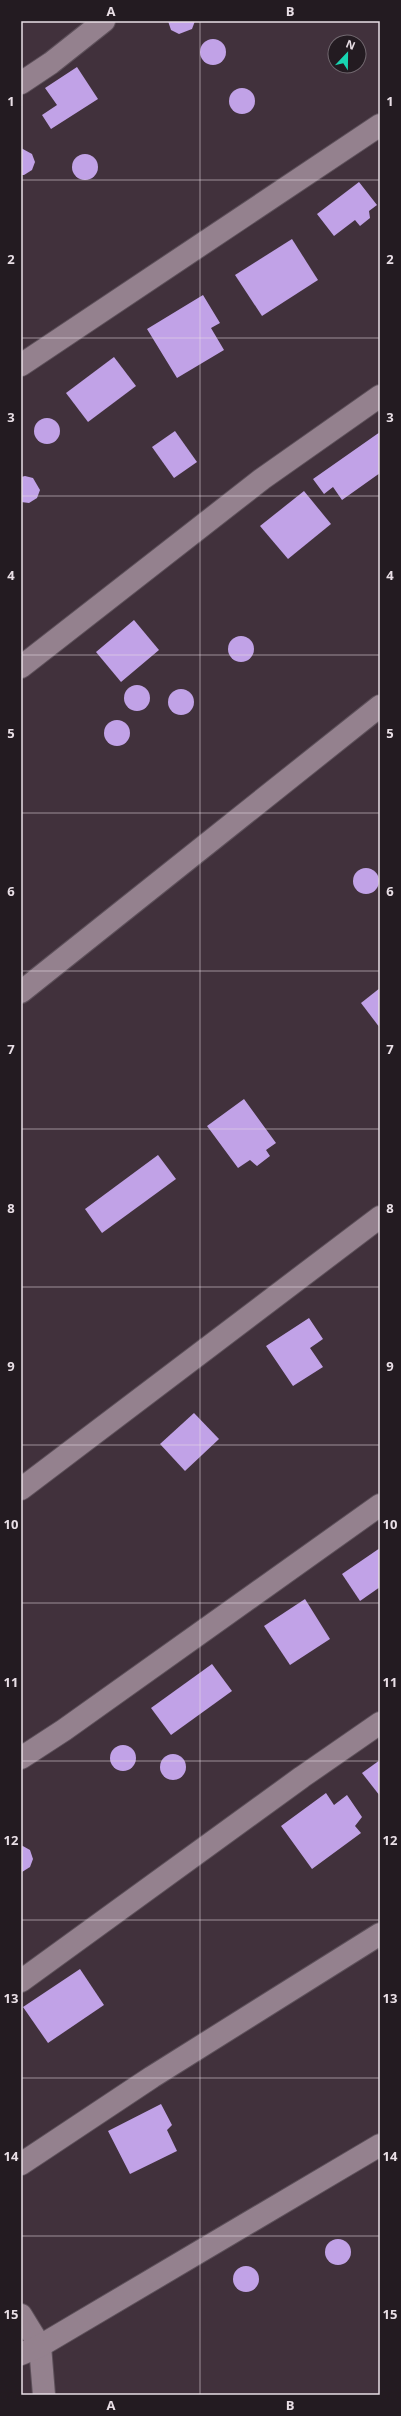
<svg xmlns="http://www.w3.org/2000/svg" width="401" height="2416" viewBox="0 0 401 2416" font-family="'Open Sans',sans-serif">
<style>
.building{fill:#c1a2e7}
.lines{fill:none;stroke-linecap:round;stroke-linejoin:round}
.minor-casing{stroke:#5d505a;stroke-width:24}
.minor{stroke:#94818e;stroke-width:22}
.grid{fill:none;stroke:#e9dfe6;stroke-width:1;stroke-opacity:0.55}
.neatline{fill:none;stroke:#e9dfe6;stroke-width:1.5}
.grid-label{font-size:13px;text-anchor:middle;font-weight:bold;fill:#e9dfe6}
</style>
<rect width="100%" height="100%" fill="#41313c"/>
<g class="building">
<polygon points="168,21 195,21 192,29 179,34 171,30"/>
<circle cx="213" cy="52" r="13"/>
<polygon points="77,67 98,99 51,129 42,115 57,105 45,88"/>
<circle cx="242" cy="101" r="13"/>
<polygon points="21,148 32,154 35,162 32,170 24,175 21,175"/>
<circle cx="85" cy="167" r="13"/>
<polygon points="359,182 377,205 369,211 370,218 360,226 355,220 334,236 317,214"/>
<polygon points="292,239 318,280 262,316 235,275"/>
<polygon points="203,295 220,323 211,328 224,350 177,378 147,329"/>
<polygon points="114,357 136,386 88,422 66,393"/>
<circle cx="47" cy="431" r="13"/>
<polygon points="175,431 197,462 174,478 152,447"/>
<polygon points="380,432 380,473 342,500 333,487 324,494 313,479"/>
<polygon points="25,476 33,478 40,490 37,498 29,503 21,502 21,477"/>
<polygon points="304,491 331,524 288,559 260,526"/>
<polygon points="134,620 159,650 121,682 96,652"/>
<circle cx="241" cy="649" r="13"/>
<circle cx="137" cy="698" r="13"/>
<circle cx="181" cy="702" r="13"/>
<circle cx="117" cy="733" r="13"/>
<circle cx="366" cy="881" r="13"/>
<polygon points="380,988 380,1028 361,1003"/>
<polygon points="244,1099 276,1143 266,1150 270,1156 257,1166 250,1160 238,1168 207,1126"/>
<polygon points="158,1155 176,1179 102,1233 85,1209"/>
<polygon points="309,1318 323,1339 310,1348 323,1367 293,1386 266,1346"/>
<polygon points="194,1413 219,1439 185,1471 160,1444"/>
<polygon points="380,1548 380,1587 360,1601 342,1574"/>
<polygon points="305,1599 330,1639 290,1665 264,1626"/>
<polygon points="212,1664 232,1691 171,1735 151,1708"/>
<circle cx="123" cy="1758" r="13"/>
<circle cx="173" cy="1767" r="13"/>
<polygon points="380,1760 380,1796 362,1773"/>
<polygon points="326,1793 334,1805 347,1795 362,1817 355,1826 361,1833 312,1869 281,1826"/>
<polygon points="21,1845 30,1850 33,1859 30,1867 22,1872"/>
<polygon points="80,1969 104,2005 48,2043 23,2007"/>
<polygon points="161,2104 172,2125 167,2130 177,2151 130,2174 108,2131"/>
<circle cx="338" cy="2252" r="13"/>
<circle cx="246" cy="2279" r="13"/>
</g>
<g class="lines">
<defs>
<g id="minor">
<polyline points="21,83 51,63 104,21"/>
<polyline points="21,365 380,125"/>
<polyline points="21,667 262,479 380,396"/>
<polyline points="21,992 380,706"/>
<polyline points="21,1489 380,1217"/>
<polyline points="21,1758 64,1730 380,1505"/>
<polyline points="21,1981 302,1777 380,1723"/>
<polyline points="21,2164 152,2077 380,1934"/>
<polyline points="21,2315 40,2346 44,2395"/>
<polyline points="21,2354 40,2346 380,2145"/>
</g>
</defs>
<use href="#minor" class="minor-casing"/>
<use href="#minor" class="minor"/>
</g>
<path class="grid" d="M200,21V2395M21,180H380M21,338H380M21,496H380M21,655H380M21,813H380M21,971H380M21,1129H380M21,1287H380M21,1445H380M21,1603H380M21,1761H380M21,1920H380M21,2078H380M21,2236H380"/>
<rect width="401" height="2416" fill="none" stroke="#231b21" stroke-width="44"/>
<g transform="translate(347 54) rotate(22)"><circle r="19" fill="#231b21" stroke="#726970"/>
<path d="M0-3L7 15L0 10L-7 15Z" fill="#18d5b2"/>
<text y="-6" font-size="11" font-weight="bold" text-anchor="middle" fill="#e9dfe6">N</text>
</g>
<rect x="22" y="22" width="357" height="2372" class="neatline"/>
<g class="grid-label">
<text x="111" y="16">A</text>
<text x="290" y="16">B</text>
<text x="11" y="106">1</text>
<text x="390" y="106">1</text>
<text x="11" y="264">2</text>
<text x="390" y="264">2</text>
<text x="11" y="422">3</text>
<text x="390" y="422">3</text>
<text x="11" y="580">4</text>
<text x="390" y="580">4</text>
<text x="11" y="738">5</text>
<text x="390" y="738">5</text>
<text x="11" y="896">6</text>
<text x="390" y="896">6</text>
<text x="11" y="1054">7</text>
<text x="390" y="1054">7</text>
<text x="11" y="1213">8</text>
<text x="390" y="1213">8</text>
<text x="11" y="1371">9</text>
<text x="390" y="1371">9</text>
<text x="11" y="1529">10</text>
<text x="390" y="1529">10</text>
<text x="11" y="1687">11</text>
<text x="390" y="1687">11</text>
<text x="11" y="1845">12</text>
<text x="390" y="1845">12</text>
<text x="11" y="2003">13</text>
<text x="390" y="2003">13</text>
<text x="11" y="2161">14</text>
<text x="390" y="2161">14</text>
<text x="11" y="2319">15</text>
<text x="390" y="2319">15</text>
<text x="111" y="2410">A</text>
<text x="290" y="2410">B</text>
</g>
</svg>
